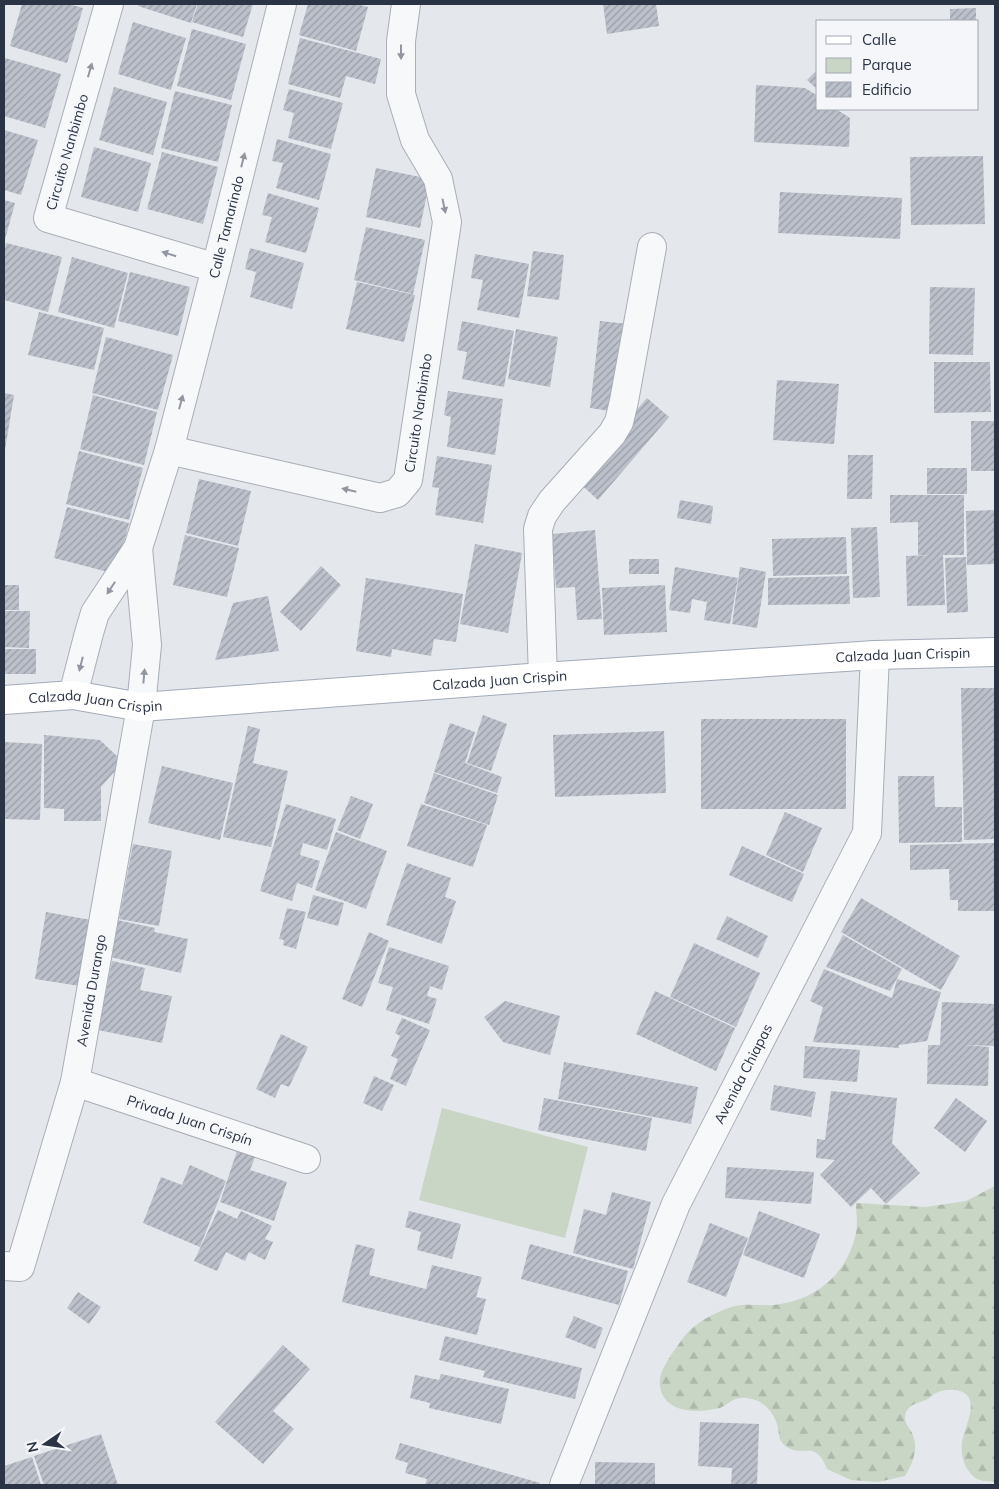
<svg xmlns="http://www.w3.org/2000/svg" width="999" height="1489" viewBox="0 0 999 1489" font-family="Mulish,sans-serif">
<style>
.forest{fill:url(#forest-firs)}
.green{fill:#c9d6c5}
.building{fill:url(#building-hatch)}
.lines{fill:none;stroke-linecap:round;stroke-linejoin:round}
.minor-casing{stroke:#a9aeb7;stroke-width:30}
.major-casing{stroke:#a3abb8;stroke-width:30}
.minor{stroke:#f7f8fa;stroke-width:28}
.major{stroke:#fff;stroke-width:28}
.oneway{fill:#9196a0}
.labels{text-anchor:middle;stroke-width:4.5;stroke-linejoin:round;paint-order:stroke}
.street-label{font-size:14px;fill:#2b3445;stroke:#f4f6f9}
</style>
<defs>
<pattern id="forest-firs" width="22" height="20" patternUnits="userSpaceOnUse" patternTransform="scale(1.25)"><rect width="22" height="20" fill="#c9d6c5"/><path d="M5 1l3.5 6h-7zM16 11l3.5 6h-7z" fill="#adb8ab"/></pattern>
<pattern id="building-hatch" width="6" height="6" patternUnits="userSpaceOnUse" patternTransform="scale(1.25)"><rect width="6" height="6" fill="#bbc0ca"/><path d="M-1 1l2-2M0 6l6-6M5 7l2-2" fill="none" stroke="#989da6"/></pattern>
</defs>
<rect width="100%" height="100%" fill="#e4e7ec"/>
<path class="forest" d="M995,1186V1482C990,1481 985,1482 980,1480C973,1478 968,1471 965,1465C962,1457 961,1450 962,1442C964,1427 984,1395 956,1390C949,1389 940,1390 934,1394C933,1395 929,1398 928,1399C920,1403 910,1403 906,1412C902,1422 909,1426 912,1433C919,1448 913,1463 905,1476L878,1482L851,1480L827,1469C816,1439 803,1458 787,1447C777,1440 780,1434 777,1424C774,1415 767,1405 758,1401C753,1399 746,1397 740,1398C732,1399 727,1405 720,1408C717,1409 712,1409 709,1410C690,1413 664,1410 660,1387C658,1374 666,1363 673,1352C677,1347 680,1342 684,1337C694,1323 719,1310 735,1306C747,1303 761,1306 773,1305C815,1301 847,1275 856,1233C858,1224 856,1213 856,1203L926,1207L966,1201Z"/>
<polygon class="green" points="442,1108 588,1147 565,1238 419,1200"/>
<g class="building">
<polygon points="22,4 69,4 83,8 67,63 10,46"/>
<polygon points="139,4 197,4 191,23 138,6"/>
<polygon points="198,4 253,4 243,37 192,22"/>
<polygon points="308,4 356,4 368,7 356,51 299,35"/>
<polygon points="603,4 656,4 659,26 607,34"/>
<polygon points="976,8 976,21 950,21 950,9"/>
<polygon points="133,22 186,38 171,90 118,74"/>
<polygon points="192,29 246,44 231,100 177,86"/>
<polygon points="300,38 381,59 375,84 346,76 340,98 288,84"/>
<polygon points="5,58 61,74 45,128 4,116 4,62"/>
<polygon points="818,69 818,90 807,80"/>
<polygon points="756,85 805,88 818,96 818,109 836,109 850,118 849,147 754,142"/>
<polygon points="114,87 167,102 153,155 99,140"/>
<polygon points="289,89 343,103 331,149 288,138 294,113 283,110"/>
<polygon points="175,91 232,105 218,162 161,148"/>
<polygon points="4,130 38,140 21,195 4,190"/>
<polygon points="277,139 331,154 319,200 276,188 283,163 272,161"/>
<polygon points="94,147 151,163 138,212 81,197"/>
<polygon points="162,152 218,167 203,224 147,209"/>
<polygon points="983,156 985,224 911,225 910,157"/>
<polygon points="376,168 430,179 420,228 366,217"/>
<polygon points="780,192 902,198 900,239 778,233"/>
<polygon points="268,193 319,208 306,253 265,242 272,217 262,215"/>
<polygon points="4,200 15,203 4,243"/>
<polygon points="366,227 425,240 413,294 354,280"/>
<polygon points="6,243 62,257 48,312 4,300 4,254"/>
<polygon points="250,248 304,263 292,309 250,297 256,272 245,269"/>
<polygon points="533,251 564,255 559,300 527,296"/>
<polygon points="475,254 529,264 519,318 477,310 483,280 471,278"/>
<polygon points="72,257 128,273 114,328 58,312"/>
<polygon points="130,272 190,287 178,336 118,321"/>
<polygon points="357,282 415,295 404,342 346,329"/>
<polygon points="930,287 975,288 973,355 929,354"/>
<polygon points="39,312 104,328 94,370 28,355"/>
<polygon points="462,321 514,331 504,387 462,379 467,352 457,350"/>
<polygon points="600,321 628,324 617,412 590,408"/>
<polygon points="516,329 558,337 550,387 508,379"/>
<polygon points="106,337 173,355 158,410 92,393"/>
<polygon points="934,362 990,362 991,412 934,413"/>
<polygon points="777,380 839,384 834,444 773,440"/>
<polygon points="448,391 503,399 495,455 447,447 451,417 444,415"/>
<polygon points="4,393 14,395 5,450 4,450"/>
<polygon points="93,395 157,412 144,465 80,449"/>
<polygon points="647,398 669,417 598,500 576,480"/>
<rect x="971" y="421" width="24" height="50"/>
<polygon points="79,451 143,468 129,520 66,504"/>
<polygon points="848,455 873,455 872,499 847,499"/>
<polygon points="437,456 492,465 483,523 435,515 439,488 432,487"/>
<rect x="927" y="468" width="40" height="26"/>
<polygon points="199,479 251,491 238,546 186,533"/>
<polygon points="890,495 964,495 964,555 943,555 945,605 907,606 906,556 931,555 918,555 918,522 890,523"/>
<polygon points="680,500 713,506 711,524 677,518"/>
<polygon points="67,507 129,523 116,574 54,558"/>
<polygon points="995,510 995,564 967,565 966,511"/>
<polygon points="877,527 880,597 853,598 851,528"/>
<polygon points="595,530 602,619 577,620 575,587 556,588 552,534"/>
<polygon points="185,535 239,548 227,597 173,585"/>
<polygon points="846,537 847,574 773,576 772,539"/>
<polygon points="475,544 522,553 508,633 460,624"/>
<polygon points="966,557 968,612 947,613 945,558"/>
<rect x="629" y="559" width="30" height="15"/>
<polygon points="321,566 341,585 301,631 280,612"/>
<polygon points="675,567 738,578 730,624 704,620 707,602 692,599 690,613 669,610"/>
<polygon points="740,567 766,572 757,628 732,624"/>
<polygon points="849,576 850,604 768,605 768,578"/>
<polygon points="366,578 463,594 456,642 434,639 431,656 392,649 391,657 356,651"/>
<rect x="4" y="585" width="15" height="25"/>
<polygon points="665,585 667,632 604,635 602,588"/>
<polygon points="268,596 279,651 215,660 233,603"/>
<polygon points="4,611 30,611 29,648 4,647"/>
<rect x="4" y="649" width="32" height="25"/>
<polygon points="961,688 995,688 995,839 964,840"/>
<polygon points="483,715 507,724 491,771 467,763"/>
<rect x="701" y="719" width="145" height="90"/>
<polygon points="450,723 475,732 465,763 502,777 497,793 434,772"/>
<polygon points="248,726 260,729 253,763 288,771 271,847 223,837"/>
<polygon points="664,731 666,793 555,797 553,735"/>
<polygon points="44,735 100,740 123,762 101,787 101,821 64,821 64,809 44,808"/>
<polygon points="4,742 42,744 40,820 4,819"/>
<polygon points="162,766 233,783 220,840 148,823"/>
<polygon points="434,773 498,795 489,825 424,803"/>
<polygon points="898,776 934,776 935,807 962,807 962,842 899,843"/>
<polygon points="351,796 373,804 360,839 337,830"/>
<polygon points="286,804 336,819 327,850 303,843 300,855 320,861 312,888 297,883 292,901 260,891"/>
<polygon points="421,804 487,825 473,867 407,846"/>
<polygon points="785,812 822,828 803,872 766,855"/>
<polygon points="336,832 387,851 366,909 315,890"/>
<polygon points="995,843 995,911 958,911 958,900 950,900 949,869 910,870 910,845"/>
<polygon points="133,844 172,851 159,926 119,919"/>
<polygon points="742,846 804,874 792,902 729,875"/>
<polygon points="407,863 451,878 445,897 456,901 442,944 386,925"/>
<polygon points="313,895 344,903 338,926 307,918"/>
<polygon points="861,898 960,956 941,990 841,932"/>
<polygon points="287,908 306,912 296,949 283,945 284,940 279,939"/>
<polygon points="46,912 91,920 80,986 35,979"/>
<polygon points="727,916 768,936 758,958 716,939"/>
<polygon points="117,920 155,928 154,932 188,939 181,973 110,957"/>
<polygon points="369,932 389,941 362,1007 342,999"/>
<polygon points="843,935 902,969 890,991 826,967"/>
<polygon points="694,943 760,973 736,1027 670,997"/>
<polygon points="389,947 449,966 442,990 430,986 427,996 437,999 429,1024 386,1010 393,987 378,983"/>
<polygon points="112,961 145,968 140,990 172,996 162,1043 98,1030"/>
<polygon points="824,969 892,998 897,979 941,992 927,1041 899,1045 899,1048 813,1042 823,1007 810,1001"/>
<polygon points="655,991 735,1028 716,1071 636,1034"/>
<polygon points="505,1001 560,1016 550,1055 503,1042 484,1017"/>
<polygon points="942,1002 995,1004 995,1046 964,1045 989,1047 988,1086 927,1084 928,1045 940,1045"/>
<polygon points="402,1018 430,1030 406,1086 390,1079 398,1059 391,1056 400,1036 395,1033"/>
<polygon points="281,1034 308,1047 289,1087 281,1084 275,1098 256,1089"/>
<polygon points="805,1046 860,1050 857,1082 803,1078"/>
<polygon points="564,1062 698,1087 691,1124 558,1099"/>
<polygon points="374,1076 394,1085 382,1111 363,1103"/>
<polygon points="774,1085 816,1092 811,1117 770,1110"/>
<polygon points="831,1091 897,1098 892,1143 920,1173 886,1204 871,1188 851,1207 820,1175 835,1160 816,1158 817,1139 825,1140"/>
<polygon points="544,1098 652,1118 646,1151 538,1130"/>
<polygon points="956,1098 987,1121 965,1152 934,1128"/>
<polygon points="237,1151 255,1157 250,1170 287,1182 274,1221 220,1202"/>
<polygon points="190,1165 226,1181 200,1247 143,1223 161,1177 182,1185"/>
<polygon points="727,1167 814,1172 811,1204 725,1198"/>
<polygon points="612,1192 651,1202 633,1269 573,1253 584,1209 606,1215"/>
<polygon points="218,1210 237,1219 241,1211 272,1226 265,1239 273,1242 265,1260 249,1252 245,1261 226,1252 217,1271 194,1261"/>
<polygon points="409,1211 461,1224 452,1259 417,1250 421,1232 405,1227"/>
<polygon points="759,1211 820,1234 804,1278 743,1255"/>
<polygon points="710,1223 748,1238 726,1297 687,1282"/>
<polygon points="356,1244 375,1249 369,1275 426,1289 432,1265 482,1277 476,1297 486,1299 477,1335 342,1302"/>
<polygon points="530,1244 628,1271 619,1305 521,1279"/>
<polygon points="78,1292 101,1307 89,1324 67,1308"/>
<polygon points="574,1316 603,1328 595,1349 565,1337"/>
<polygon points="445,1336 582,1368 575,1399 483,1377 485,1371 439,1360"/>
<polygon points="283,1345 310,1369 273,1411 294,1429 263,1464 215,1422"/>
<polygon points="441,1374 509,1389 501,1424 429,1408 430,1403 410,1398 415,1375 439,1380"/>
<polygon points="700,1422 759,1424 757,1485 731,1485 732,1468 698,1466"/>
<polygon points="101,1434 118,1485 44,1485 34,1456"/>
<polygon points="400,1443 540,1483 540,1485 425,1485 427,1479 405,1473 408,1463 395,1459"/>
<polygon points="32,1457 41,1485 4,1485 4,1466"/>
<polygon points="595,1462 655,1463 655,1485 595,1485"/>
</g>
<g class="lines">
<defs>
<g id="minor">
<polyline points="109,4 48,218 216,268"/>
<path id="s1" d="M169,450L380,498L397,493L408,480L447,222L438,179L415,140L401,94V41L406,4"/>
<polyline points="543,677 538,529 542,516 552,501 612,434 619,422 624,401 652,247"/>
<path id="s2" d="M73,695L89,633L95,613L138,548L169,450L216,268L282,4"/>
<path id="s3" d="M75,1082L306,1159"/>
<path id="s4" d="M4,1266L20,1267L75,1082L141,707L147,645L138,548"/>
<path id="s5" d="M564,1485L676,1204L867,833L875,655"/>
</g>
<g id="major">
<path id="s6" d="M4,700L73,695L141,707L543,677L875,655L995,652"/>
</g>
</defs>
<use href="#minor" class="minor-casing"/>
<use href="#major" class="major-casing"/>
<use href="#minor" class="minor"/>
<use href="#major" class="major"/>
</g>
<defs><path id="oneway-solid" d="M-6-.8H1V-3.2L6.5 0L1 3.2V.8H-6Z" transform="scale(1.25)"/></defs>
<g class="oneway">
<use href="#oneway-solid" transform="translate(401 52) rotate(90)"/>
<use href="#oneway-solid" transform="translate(90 70) rotate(-74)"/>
<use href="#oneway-solid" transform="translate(243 160) rotate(-76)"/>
<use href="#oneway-solid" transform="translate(444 206) rotate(78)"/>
<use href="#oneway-solid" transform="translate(169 254) rotate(-163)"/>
<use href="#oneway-solid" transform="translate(181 402) rotate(-75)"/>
<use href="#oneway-solid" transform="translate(349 490) rotate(-167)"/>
<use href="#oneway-solid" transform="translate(111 588) rotate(123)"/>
<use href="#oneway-solid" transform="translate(81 664) rotate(104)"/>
<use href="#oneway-solid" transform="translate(144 676) rotate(-85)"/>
</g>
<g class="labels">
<g class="street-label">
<text transform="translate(67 152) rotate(-74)" y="5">Circuito Nanbimbo</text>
<text dy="5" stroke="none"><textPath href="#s2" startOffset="496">Calle Tamarindo</textPath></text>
<text dy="5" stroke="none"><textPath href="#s1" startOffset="319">Circuito Nanbimbo</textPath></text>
<text dy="5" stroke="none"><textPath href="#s6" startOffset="902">Calzada Juan Crispin</textPath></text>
<text dy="5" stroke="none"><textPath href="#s6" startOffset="498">Calzada Juan Crispin</textPath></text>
<text dy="5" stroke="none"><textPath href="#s6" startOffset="92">Calzada Juan Crispin</textPath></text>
<text dy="5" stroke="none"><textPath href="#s4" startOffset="302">Avenida Durango</textPath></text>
<text dy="5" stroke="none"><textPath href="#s5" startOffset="449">Avenida Chiapas</textPath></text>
<text dy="5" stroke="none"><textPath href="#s3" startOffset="121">Privada Juan Crispín</textPath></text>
</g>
</g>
<rect width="999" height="1489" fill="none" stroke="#2b3445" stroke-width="10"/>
<rect x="816" y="20" width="162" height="90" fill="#f4f6f9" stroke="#a4a8b1"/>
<rect x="826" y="36" width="25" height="8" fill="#ffffff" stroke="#a4a8b1"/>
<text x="862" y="45" font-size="15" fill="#2b3445">Calle</text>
<rect x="826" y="58" width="25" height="15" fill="#c9d6c5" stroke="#a4a8b1"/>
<text x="862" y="70" font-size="15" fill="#2b3445">Parque</text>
<rect x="826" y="82" width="25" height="15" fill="url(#building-hatch)" stroke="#a4a8b1"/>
<text x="862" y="95" font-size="15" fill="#2b3445">Edificio</text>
<g transform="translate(45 1444) rotate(257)" stroke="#f4f6f9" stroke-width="4" paint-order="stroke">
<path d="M0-4L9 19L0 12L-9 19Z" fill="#2b3445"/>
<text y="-8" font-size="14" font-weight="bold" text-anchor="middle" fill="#2b3445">N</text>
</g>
</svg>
